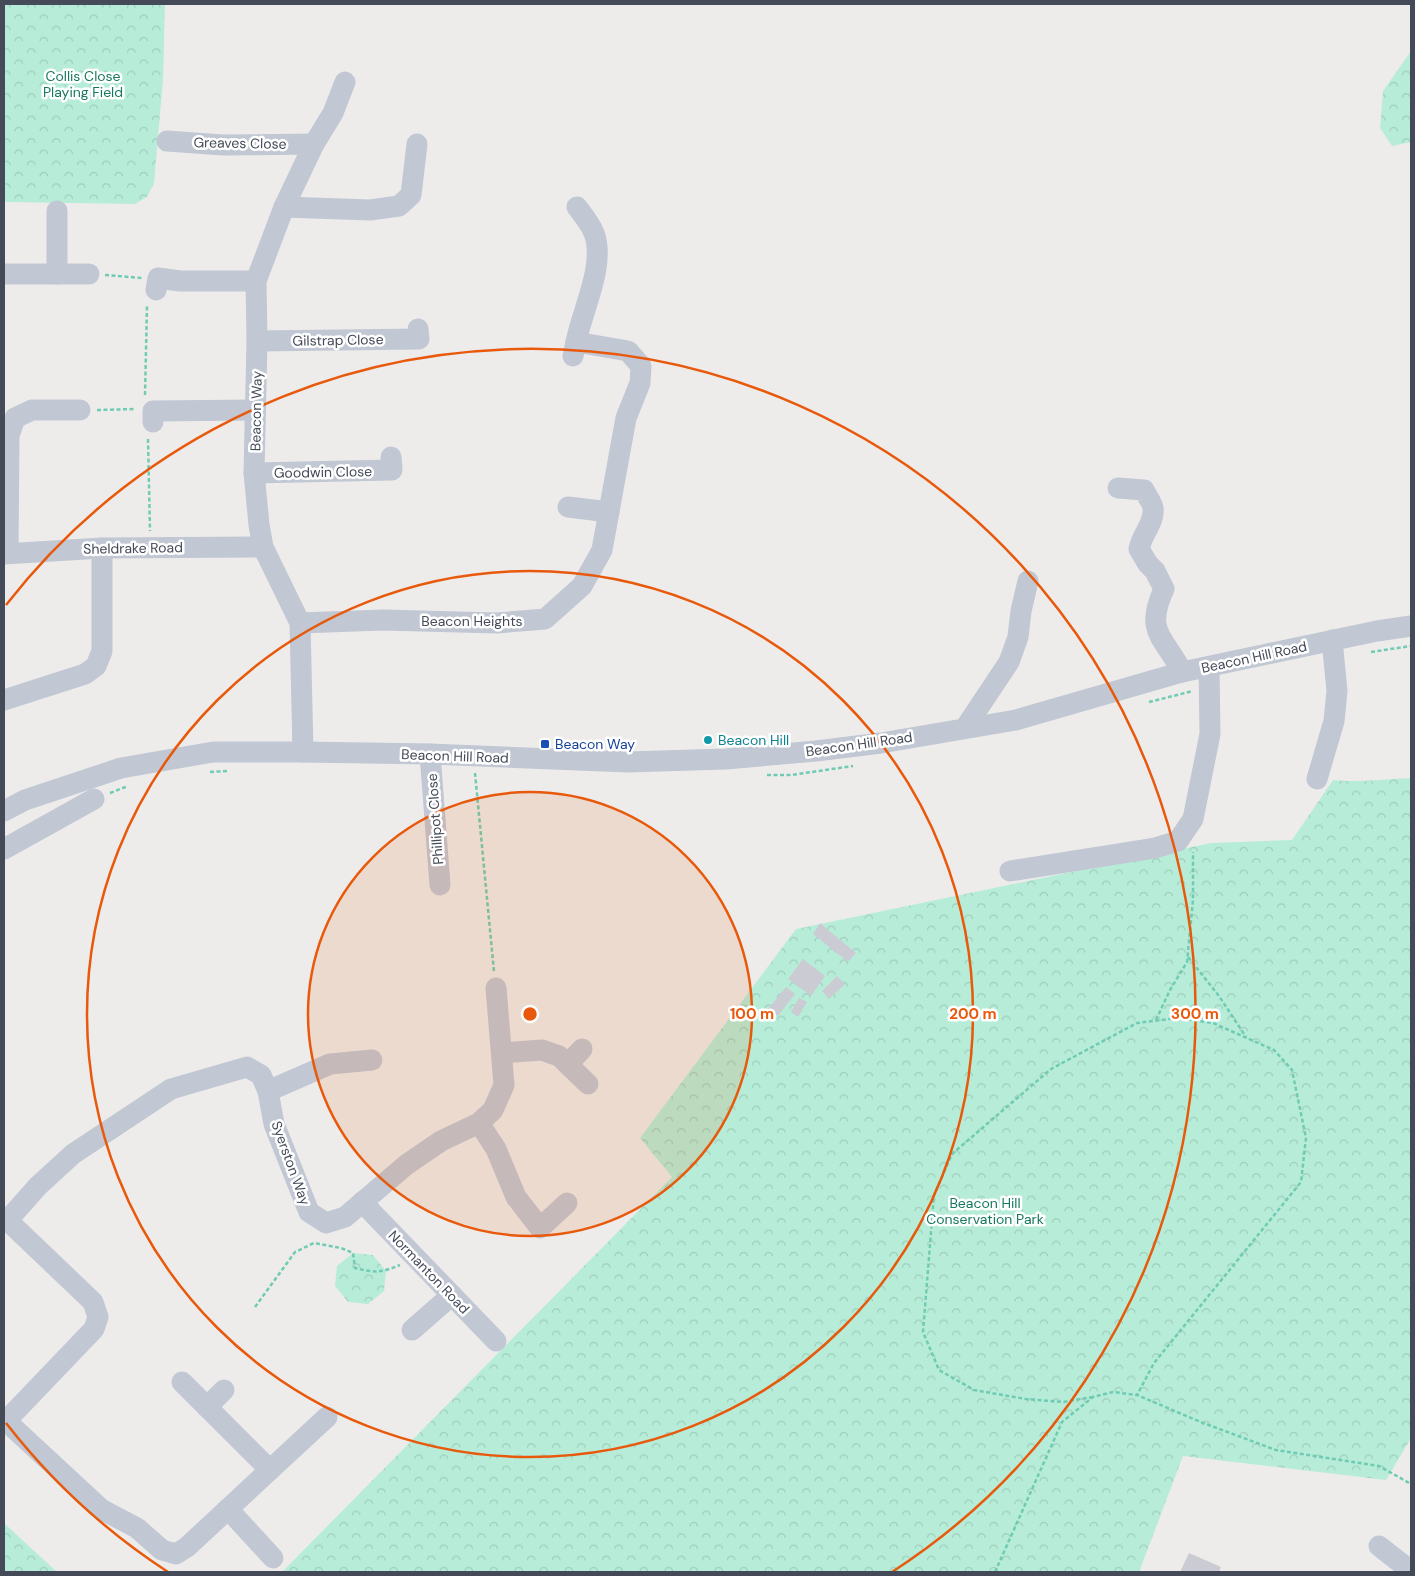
<svg xmlns="http://www.w3.org/2000/svg" width="1415" height="1576" viewBox="0 0 1415 1576" font-family="'DM Sans',sans-serif">
<style>
.park{fill:url(#park-crowns)}
.building{fill:#cbccd3}
.lines{fill:none;stroke-linecap:round;stroke-linejoin:round}
.path{stroke:#70cbb3;stroke-width:2.5;stroke-dasharray:4 2.5;stroke-linecap:butt}
.minor{stroke:#c1c7d3;stroke-width:21}
.ring{fill:none;stroke:#e8590c;stroke-width:2.5}
.culture-dot{fill:#0f9aa8;stroke:#fff;stroke-width:2}
.transit-dot{fill:#1a4fb4;stroke:#fff;stroke-width:2}
.labels{text-anchor:middle;stroke-width:5;stroke-linejoin:round;paint-order:stroke}
.park-label{font-size:14px;fill:#16785d;stroke:#fff}
.street-label{font-size:14px;fill:#444a58;stroke:#fff}
.culture-label{font-size:14px;fill:#0d838f;stroke:#fff;text-anchor:start}
.transit-label{font-size:14px;fill:#164399;stroke:#fff;text-anchor:start}
.centre{fill:#e8590c;stroke:#fff;stroke-width:2.5}
.ring-label{font-size:15px;text-anchor:middle;font-weight:bold;fill:#e8590c;stroke:#fff;stroke-width:5;stroke-linejoin:round;paint-order:stroke}
</style>
<defs>
<pattern id="park-crowns" width="20" height="18" patternUnits="userSpaceOnUse" patternTransform="scale(1.25)"><rect width="20" height="18" fill="#b7edd8"/><path d="M2 6a3 3 0 1 1 6 0M12 15a3 3 0 1 1 6 0" fill="none" stroke="#9fcdbc"/></pattern>
</defs>
<rect width="100%" height="100%" fill="#eeeceb"/>
<g class="park">
<polygon points="4,4 165,4 163,80 154,183 147,197 135,204 4,202"/>
<polygon points="1411,51 1411,142 1392,146 1380,128 1383,91"/>
<path d="M1411,778V1438L1386,1480L1183,1456L1139,1572H282L672,1177L640,1138L796,929L1211,843L1292,840L1333,780C1358,783 1386,779 1411,778Z"/>
<polygon points="353,1253 373,1255 386,1271 384,1291 368,1304 348,1302 335,1286 337,1266"/>
<polygon points="4,1523 57,1572 4,1572"/>
</g>
<g class="building">
<polygon points="820,923 856,953 848,962 813,934"/>
<polygon points="803,959 825,976 811,996 788,979"/>
<polygon points="837,976 845,984 829,999 822,991"/>
<polygon points="786,987 795,994 778,1016 768,1009"/>
<polygon points="799,998 807,1002 798,1017 791,1012"/>
<polygon points="1189,1553 1221,1567 1219,1572 1180,1572"/>
</g>
<g class="lines">
<g class="path">
<polyline points="105,275 142,278"/>
<polyline points="145,395 147,305"/>
<polyline points="97,410 136,409"/>
<polyline points="148,439 150,531"/>
<polyline points="1371,652 1411,646"/>
<polyline points="1149,702 1193,691"/>
<polyline points="210,772 227,771"/>
<polyline points="475,773 494,972"/>
<polyline points="767,775 791,775 853,766"/>
<polyline points="110,793 128,786"/>
<polyline points="1188,957 1219,996 1246,1037"/>
<polyline points="1156,1020 1170,990 1187,962 1193,900 1193,852"/>
<path d="M255,1307L295,1252L314,1243L341,1248L353,1253L355,1268C376,1273 380,1273 400,1265"/>
<polyline points="1093,1397 1063,1402 1026,1399 974,1390 939,1370 923,1332 934,1195 952,1154 1051,1069 1137,1023 1177,1018 1213,1023 1274,1050 1292,1070 1306,1138 1301,1182 1154,1363 1137,1395"/>
<polyline points="995,1572 1062,1422 1093,1397 1113,1392 1137,1395 1203,1423 1276,1450 1379,1466 1411,1484"/>
</g>
<g class="minor">
<polyline points="167,141 223,145 314,144"/>
<polyline points="284,207 370,210 399,206 411,195 417,144"/>
<polyline points="4,274 89,274"/>
<polyline points="57,274 57,211"/>
<polyline points="156,290 158,278 180,281 256,281"/>
<polyline points="257,341 419,339 418,329"/>
<path d="M576,342C582,311 606,264 594,233C590,223 583,215 577,207"/>
<polyline points="153,422 153,411 255,410"/>
<polyline points="254,473 392,470 391,457"/>
<path d="M1118,488L1144,490C1146,495 1152,502 1153,508C1155,523 1142,533 1139,549L1148,564L1155,571L1164,589C1144,633 1164,636 1182,672"/>
<polyline points="568,507 609,512"/>
<polyline points="8,553 9,436 15,418 32,410 80,410"/>
<polyline points="4,554 102,548 263,547"/>
<polyline points="300,623 383,620 497,623 545,619 582,586 602,550 626,418 640,383 641,366 628,351 576,342 573,356"/>
<polyline points="4,700 85,674 96,666 102,651 102,548"/>
<polyline points="965,728 1009,662 1018,637 1021,611 1028,581"/>
<polyline points="303,752 300,623 263,547 259,525 254,473 257,341 256,281 284,207 314,144 333,113 345,82"/>
<polyline points="430,754 440,885"/>
<polyline points="1317,779 1334,721 1337,691 1332,640"/>
<polyline points="4,811 25,800 121,768 213,752 303,752 430,754 628,762 726,759 816,751 881,743 1016,720 1182,672 1377,631 1411,626"/>
<polyline points="4,849 94,799"/>
<polyline points="1010,871 1155,848 1178,841 1193,819 1210,734 1209,667"/>
<polyline points="502,1053 542,1050 559,1056 588,1084"/>
<polyline points="568,1064 582,1049"/>
<polyline points="268,1091 330,1064 372,1060"/>
<polyline points="479,1123 496,1149 516,1197 540,1228 567,1203"/>
<polyline points="362,1202 496,1341"/>
<polyline points="4,1217 93,1302 98,1317 94,1329 4,1423"/>
<polyline points="7,1221 38,1186 73,1154 171,1089 247,1067 261,1075 268,1091 274,1124 309,1212 326,1223 345,1217 406,1165 441,1141 479,1123 493,1110 504,1085 496,988"/>
<polyline points="412,1330 452,1295"/>
<polyline points="182,1382 207,1407"/>
<polyline points="224,1390 207,1407 270,1470"/>
<polyline points="6,1421 101,1509 137,1528 162,1550 176,1554 187,1547 327,1417"/>
<polyline points="228,1509 273,1558"/>
<polyline points="1379,1546 1411,1571"/>
</g>
</g>
<circle cx="530" cy="1014" r="222" fill="#e8590c" fill-opacity=".12"/>
<g class="ring">
<circle cx="530" cy="1014" r="222"/>
<circle cx="530" cy="1014" r="443"/>
<path d="M168 1572A665 665 0 0 1 6 1423M6 605A665 665 0 1 1 892 1572"/>
</g>
<circle class="culture-dot" cx="708" cy="740" r="5"/>
<rect class="transit-dot" x="540" y="739" width="10" height="10" rx="2.5"/>
<g class="labels">
<g class="park-label">
<text x="83" y="81">Collis Close<tspan x="83" dy="16">Playing Field</tspan></text>
<text x="985" y="1208">Beacon Hill<tspan x="985" dy="16">Conservation Park</tspan></text>
</g>
<g class="street-label">
<text transform="translate(240 143) rotate(1)" y="5">Greaves Close</text>
<text transform="translate(338 340) rotate(-1)" y="5">Gilstrap Close</text>
<text transform="translate(256 411) rotate(-89)" y="5">Beacon Way</text>
<text transform="translate(323 472) rotate(-1)" y="5">Goodwin Close</text>
<text transform="translate(133 548) rotate(-1)" y="5">Sheldrake Road</text>
<text x="472" y="626">Beacon Heights</text>
<text transform="translate(1254 657) rotate(-12)" y="5">Beacon Hill Road</text>
<text transform="translate(859 744) rotate(-8)" y="5">Beacon Hill Road</text>
<text transform="translate(455 756) rotate(2)" y="5">Beacon Hill Road</text>
<text transform="translate(435 819) rotate(-94)" y="5">Phillipot Close</text>
<text transform="translate(291 1163) rotate(70)" y="5">Syerston Way</text>
<text transform="translate(429 1272) rotate(46)" y="5">Normanton Road</text>
</g>
<g class="culture-label">
<text x="718" y="745">Beacon Hill</text>
</g>
<g class="transit-label">
<text x="555" y="749">Beacon Way</text>
</g>
</g>
<circle cx="530" cy="1014" r="8" class="centre"/>
<g class="ring-label">
<text x="752" y="1019">100 m</text>
<text x="973" y="1019">200 m</text>
<text x="1195" y="1019">300 m</text>
</g>
<rect width="1415" height="1576" fill="none" stroke="#444a58" stroke-width="10"/>
</svg>
